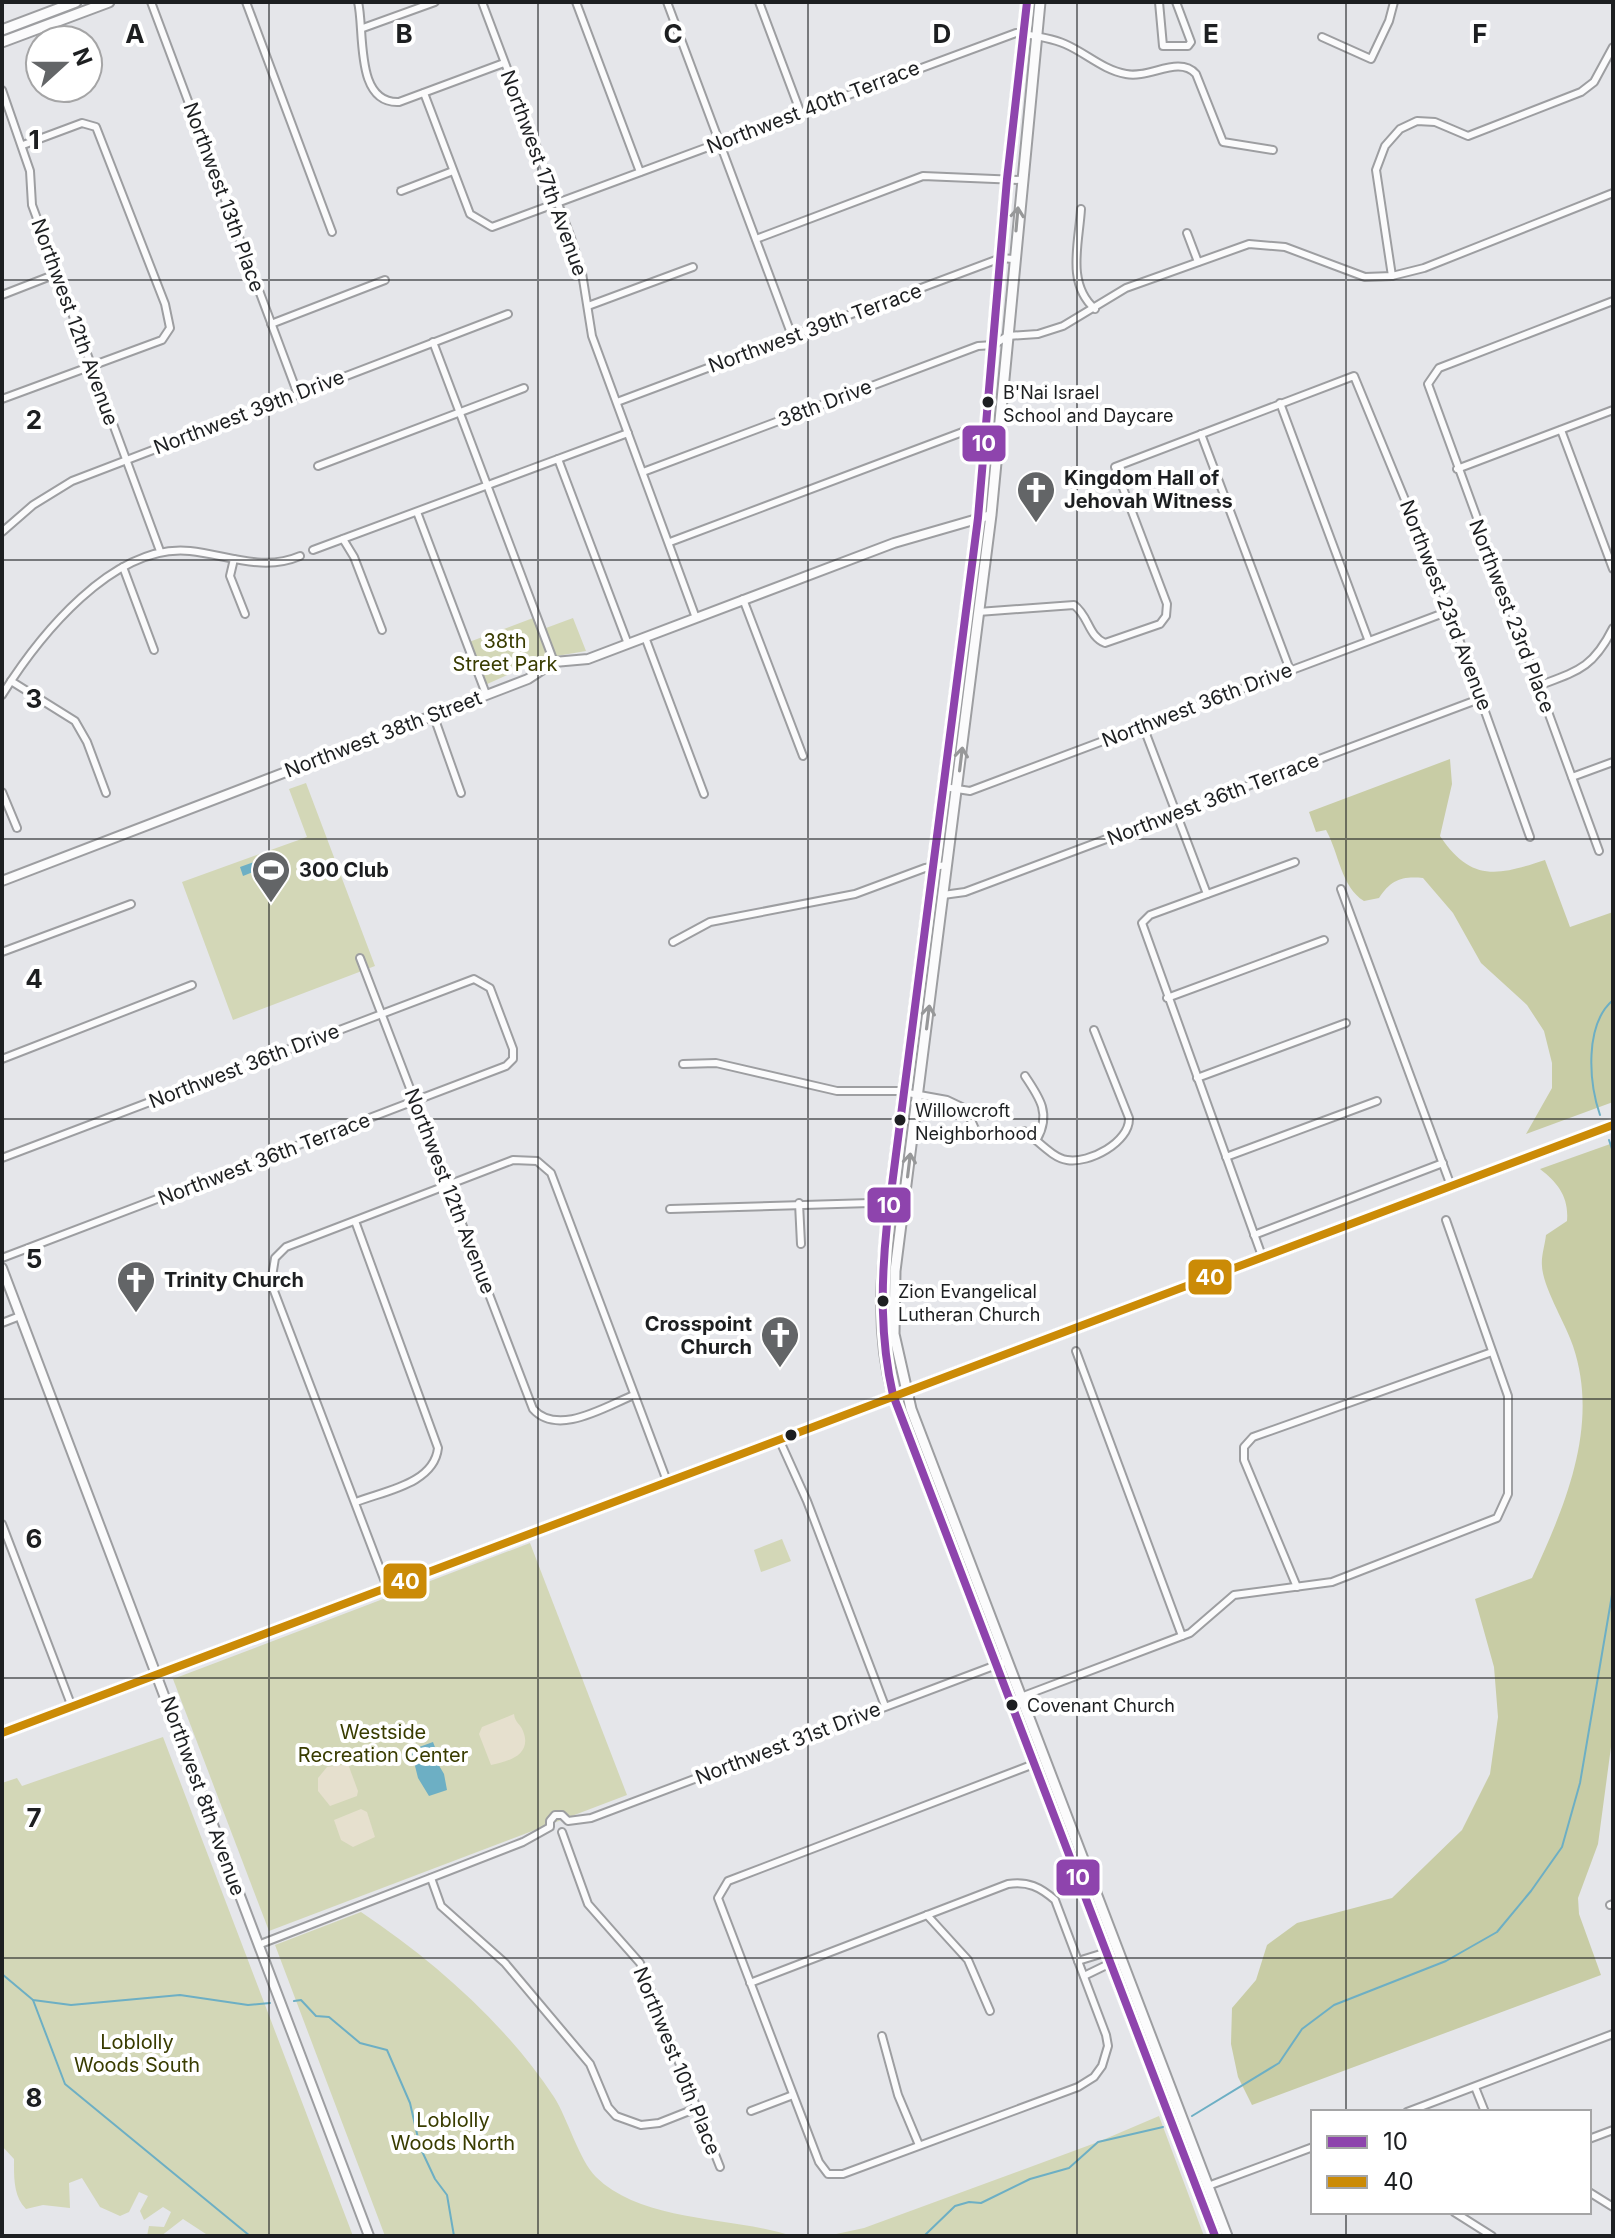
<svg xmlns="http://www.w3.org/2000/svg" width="1615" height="2238" viewBox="0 0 1615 2238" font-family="Inter,sans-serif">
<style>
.green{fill:#d3d7b7}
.forest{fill:#c8cca5}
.sand{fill:#e6e0ce}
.water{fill:#6dafc4}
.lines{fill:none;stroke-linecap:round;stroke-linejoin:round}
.stream{stroke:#6dafc4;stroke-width:2}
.minor-casing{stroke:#9d9ea1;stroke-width:10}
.tertiary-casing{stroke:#9d9ea1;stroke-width:12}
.secondary-casing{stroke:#9d9ea1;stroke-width:13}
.minor{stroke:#fbfbfc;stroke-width:6}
.tertiary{stroke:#fbfbfc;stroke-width:8}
.secondary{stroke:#fbfbfc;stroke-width:9}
.bus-1-casing{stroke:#fff;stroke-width:14}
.bus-2-casing{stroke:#fff;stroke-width:14}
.bus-1{stroke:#8e44ad;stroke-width:8}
.bus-2{stroke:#cb8b07;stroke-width:8}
.oneway{stroke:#979899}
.grid{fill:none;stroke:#1d1f21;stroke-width:2;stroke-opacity:0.55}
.bus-dot{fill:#1d1f21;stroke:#fff;stroke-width:3}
.labels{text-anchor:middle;stroke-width:8;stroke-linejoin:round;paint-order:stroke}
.bus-label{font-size:18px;fill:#1d1f21;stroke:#fff;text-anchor:start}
.street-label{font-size:20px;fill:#1d1f21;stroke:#fff}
.poi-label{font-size:20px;font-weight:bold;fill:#1d1f21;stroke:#fff;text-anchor:start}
.park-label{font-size:20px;fill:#393c00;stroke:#fff}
.grid-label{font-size:26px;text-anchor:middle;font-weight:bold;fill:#1d1f21;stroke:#fff;stroke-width:8;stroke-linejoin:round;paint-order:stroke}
.line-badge{stroke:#fff;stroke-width:3}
.badge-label{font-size:22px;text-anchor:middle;font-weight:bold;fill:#fff}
</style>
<rect width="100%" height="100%" fill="#e5e6ea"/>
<g class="green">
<polygon points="533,618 546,628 573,618 586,651 545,658 485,685 469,642"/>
<polygon points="306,783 375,966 233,1020 182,882 307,837 289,789"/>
<polygon points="782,1539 791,1561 761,1572 754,1550"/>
<polygon points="530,1543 627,1795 269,1931 173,1679"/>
<path d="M163,1737L353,2236H209L183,2219L161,2236H147L149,2226L164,2227L171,2212L163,2207L144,2220L140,2211L148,2196L139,2192L129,2212L120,2216L100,2207L82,2178L69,2183L70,2208L43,2205L26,2209C13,2196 14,2176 14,2159L2,2146V1783L17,1778L22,1786Z"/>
<path d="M361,1912C434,1961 505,2023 554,2097C568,2119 579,2160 596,2177C643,2223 732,2216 792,2236H385L275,1945Z"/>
<polygon points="1159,2116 1204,2236 827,2236 864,2228 1098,2142"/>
</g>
<g class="forest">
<path d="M1450,759L1452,784L1440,836C1471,882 1497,876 1545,860L1570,927L1613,912V1102L1526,1134L1552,1088V1063L1544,1031L1527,1005L1481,963L1453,913L1423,878C1401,876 1391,880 1379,898L1364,901C1341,887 1339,853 1326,830L1316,832L1309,812Z"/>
<path d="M1613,1143V1732L1598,1844L1578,1898L1579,1914L1601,1975L1252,2105L1238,2077L1231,2044L1232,2008L1256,1980L1267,1945L1297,1923L1392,1898L1462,1830L1490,1774L1498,1717L1494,1667L1475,1599L1532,1578C1565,1506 1600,1426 1573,1346C1566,1324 1543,1288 1542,1266C1541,1256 1545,1245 1546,1235L1567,1221C1569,1197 1558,1183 1540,1169Z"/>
</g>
<g class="sand">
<path d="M514,1714C515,1723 520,1723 523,1731C533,1755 507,1762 491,1765L479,1734L482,1727Z"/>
<polygon points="348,1764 358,1791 357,1796 330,1806 318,1791 318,1778 327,1767"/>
<polygon points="361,1809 367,1812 375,1837 353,1847 341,1840 334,1820"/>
</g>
<g class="water">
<polygon points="262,859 270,880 258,885 253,872 243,876 240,867"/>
<polygon points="433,1742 438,1755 434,1757 444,1774 447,1790 429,1796 418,1778 411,1750"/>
</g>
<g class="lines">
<g class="stream">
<path d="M1600,1115C1589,1083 1584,1025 1613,1000"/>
<polyline points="1609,1140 1613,1152"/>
<polyline points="2,1974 33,2000 71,2005 180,1995 248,2005 270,2003"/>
<polyline points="33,2000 65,2084 250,2236"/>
<polyline points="294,2001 301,2000 316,2016 329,2017 360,2043 387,2050 410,2103 420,2147 435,2179 447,2195 454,2236"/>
<polyline points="1192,2116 1279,2063 1302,2029 1334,2005 1446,1961 1497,1932 1531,1891 1562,1847 1580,1783 1613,1589"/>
<polyline points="924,2236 955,2206 969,2202 981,2203 1030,2179 1069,2168 1098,2142 1163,2127"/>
</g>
<defs>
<g id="minor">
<polyline points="151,2 297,392"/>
<polyline points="246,2 332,232"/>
<path d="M358,2C365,30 354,104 399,102L504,63"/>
<polyline points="482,2 571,238 582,273 592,336 696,618"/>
<polyline points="576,2 640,172"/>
<polyline points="667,2 792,336"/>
<polyline points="759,2 800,111"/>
<polyline points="1159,2 1163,46 1188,46 1191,42 1176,2"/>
<polyline points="363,28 435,2"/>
<polyline points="1322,37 1371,59 1389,21 1394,2"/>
<polyline points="2,90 30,171 32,205 160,551"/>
<path d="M424,93L470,214L492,227L1016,33C1031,35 1051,38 1065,44C1086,53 1103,70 1126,74C1149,79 1179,55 1196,74L1223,142L1273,150"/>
<polyline points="401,191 453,171"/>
<path d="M1081,209C1079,243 1066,284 1095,309"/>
<polyline points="1187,233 1198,262"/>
<polyline points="756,239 923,176 1020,180"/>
<polyline points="1392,276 1376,170 1385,146 1400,129 1417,121 1435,122 1468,136 1581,92 1594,82 1613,47"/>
<polyline points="2,295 56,274"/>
<polyline points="588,306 693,267"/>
<polyline points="271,324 385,280"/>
<polyline points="433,342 554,662"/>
<polyline points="2,399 162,340 170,328 165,304 96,127 82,123 23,145"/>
<polyline points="617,402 1001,258 1013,259"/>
<polyline points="1280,403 1368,639"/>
<polyline points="1561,430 1613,569"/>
<polyline points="1201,434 1290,670"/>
<polyline points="558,459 628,644"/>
<polyline points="318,466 524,388"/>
<polyline points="1457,469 1613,410"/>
<polyline points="643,472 978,346 994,345 1007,336 1038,334 1063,326 1126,288 1249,244 1285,247 1365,277 1392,276 1424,268 1613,193"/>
<polyline points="417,512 486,694"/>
<polyline points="2,532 33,505 72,481 508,314"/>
<polyline points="343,539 354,557 382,630"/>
<polyline points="670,542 968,430 999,430"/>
<polyline points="313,550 628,433"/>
<polyline points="234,559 230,576 245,614"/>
<polyline points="123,567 154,650"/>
<polyline points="743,599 803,756"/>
<path d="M978,612L1074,605C1089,616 1088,636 1105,643L1160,624L1166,616L1167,604L1115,467L1354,376L1436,575L1530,837"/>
<polyline points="645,637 704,794"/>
<polyline points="11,681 75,721 87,742 106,793"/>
<path d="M1538,686C1578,671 1593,668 1613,628"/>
<path d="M2,695C39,636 113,543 190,551C228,555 263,572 300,556"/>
<polyline points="433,714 461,793"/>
<polyline points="1143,726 1207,894"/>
<polyline points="1572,777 1613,762"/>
<polyline points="944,787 970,791 1449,611"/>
<polyline points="2,792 17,828"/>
<polyline points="1599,851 1428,384 1439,368 1613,301"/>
<polyline points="1341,889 1451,1186"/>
<polyline points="943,895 965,892 1482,698"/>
<polyline points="673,942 710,922 855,894 925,868 947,865"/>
<polyline points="2,952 131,904"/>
<path d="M360,958L533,1409C558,1437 606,1406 634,1395"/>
<polyline points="1167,998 1324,940"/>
<polyline points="2,1059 192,985"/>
<path d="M683,1064L716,1063L837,1091H897L947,1100L966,1109L975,1129L984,1136L994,1137L1024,1131C1037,1139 1052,1158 1067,1160C1089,1164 1130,1142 1129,1118L1094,1030"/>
<path d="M1025,1076C1040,1098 1051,1114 1037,1139"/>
<polyline points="1197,1078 1346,1023"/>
<polyline points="1226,1157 1377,1101"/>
<polyline points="2,1158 474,979 490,988 513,1049 513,1059 506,1066 2,1258"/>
<polyline points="799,1203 801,1244"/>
<polyline points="670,1209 904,1202"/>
<path d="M355,1221L438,1448C434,1484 384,1491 356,1502"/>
<polyline points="1254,1235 1443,1163"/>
<polyline points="1262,1256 1142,923 1150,915 1295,862"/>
<polyline points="2,1323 20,1316"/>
<polyline points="1076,1351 1182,1636"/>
<polyline points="779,1439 807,1501 885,1706"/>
<polyline points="2,1524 72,1707"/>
<polyline points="387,1587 271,1283 275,1258 286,1247 513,1160 537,1161 551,1173 667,1481"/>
<polyline points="1297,1587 1244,1460 1244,1447 1253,1437 1492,1352"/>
<polyline points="1010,1701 1190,1633 1234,1595 1332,1582 1497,1518 1508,1494 1508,1396 1446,1220"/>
<polyline points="562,1832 588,1904 640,1963 720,2167"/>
<polyline points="431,1878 441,1906 505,1963 590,2064 608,2107 616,2116 641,2125 659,2123 697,2108"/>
<polyline points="1610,1905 1613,1904"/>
<polyline points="927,1915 968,1960 990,2011"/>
<polyline points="258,1945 523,1842 550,1827 550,1821 555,1815 562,1815 568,1821 591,1818 1007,1661"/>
<polyline points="1078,1961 1107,1952"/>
<polyline points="1084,1976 1121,1958"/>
<path d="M750,1983L1008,1884C1028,1881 1040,1887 1055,1900L1106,2035L1108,2046L1102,2066L1094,2077L1078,2087L843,2174H828L819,2162L718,1898L728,1881L1034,1764"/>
<polyline points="882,2036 898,2095 919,2145"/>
<polyline points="1475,2087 1485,2112"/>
<polyline points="751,2111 793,2095"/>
<polyline points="1407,2112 1613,2034"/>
<polyline points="1589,2139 1613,2130"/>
<polyline points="1208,2186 1313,2147"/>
<polyline points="1589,2192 1613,2207"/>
<polyline points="1454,2212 1492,2236"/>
</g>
<g id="tertiary">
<polyline points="2,881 528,679 554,662 588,659 894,543 991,515"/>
<polyline points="2,1268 369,2236"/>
</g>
<g id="secondary">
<path d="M1027,2L1007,179L978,518L890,1199C882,1267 875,1329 893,1395L1215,2236"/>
<polyline points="1040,2 991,515 895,1271 894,1334 911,1409 1227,2236"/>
<polyline points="2,30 76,2"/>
<polyline points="2,42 109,2"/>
<polyline points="2,1733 1613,1125"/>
</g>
</defs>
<use href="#minor" class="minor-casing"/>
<use href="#tertiary" class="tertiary-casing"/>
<use href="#secondary" class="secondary-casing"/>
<use href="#minor" class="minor"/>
<use href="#tertiary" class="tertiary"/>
<use href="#secondary" class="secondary"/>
<defs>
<path id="bus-1" d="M1027,2L1007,179L978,518L887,1224C881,1282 880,1338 893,1395L1215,2236"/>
<polyline id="bus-2" points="2,1733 1613,1125"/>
</defs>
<use href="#bus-1" class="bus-1-casing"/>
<use href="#bus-2" class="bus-2-casing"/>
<use href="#bus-1" class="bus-1"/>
<use href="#bus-2" class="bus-2"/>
</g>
<defs><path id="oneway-shaft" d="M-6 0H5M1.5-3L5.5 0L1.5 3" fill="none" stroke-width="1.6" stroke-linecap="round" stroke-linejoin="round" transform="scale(2)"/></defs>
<g class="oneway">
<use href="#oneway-shaft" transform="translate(1017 219) rotate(-85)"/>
<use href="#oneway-shaft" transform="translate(961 759) rotate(-83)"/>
<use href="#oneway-shaft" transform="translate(928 1017) rotate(-83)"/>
<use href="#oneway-shaft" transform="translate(909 1165) rotate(-83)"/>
</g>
<path class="grid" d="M269,2V2236M538,2V2236M808,2V2236M1077,2V2236M1346,2V2112M2,280H1613M2,560H1613M2,839H1613M2,1119H1613M2,1399H1613M2,1678H1613M2,1958H1613M1346,2212V2236"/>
<defs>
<symbol id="church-pin" viewBox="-11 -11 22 30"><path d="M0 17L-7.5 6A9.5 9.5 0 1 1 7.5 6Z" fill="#636567" stroke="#fff"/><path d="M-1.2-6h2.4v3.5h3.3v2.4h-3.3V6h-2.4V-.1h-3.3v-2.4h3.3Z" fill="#fff"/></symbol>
<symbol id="stadium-pin" viewBox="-11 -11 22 30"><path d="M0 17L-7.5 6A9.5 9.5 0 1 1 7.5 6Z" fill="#636567" stroke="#fff"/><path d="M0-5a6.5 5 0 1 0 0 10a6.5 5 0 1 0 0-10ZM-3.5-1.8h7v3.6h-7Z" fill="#fff"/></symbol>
</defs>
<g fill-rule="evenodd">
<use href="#church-pin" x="1014" y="468" width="44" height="60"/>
<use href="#stadium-pin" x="249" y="848" width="44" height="60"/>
<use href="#church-pin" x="114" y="1258" width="44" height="60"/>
<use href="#church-pin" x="758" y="1313" width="44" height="60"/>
</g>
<g class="bus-dot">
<circle cx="988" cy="402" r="7"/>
<circle cx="900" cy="1120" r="7"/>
<circle cx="883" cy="1301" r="7"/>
<circle cx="791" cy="1435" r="7"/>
<circle cx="1012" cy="1705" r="7"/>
</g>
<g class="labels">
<g class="bus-label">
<text x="1003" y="399">B'Nai Israel<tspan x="1003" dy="23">School and Daycare</tspan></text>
<text x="915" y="1117">Willowcroft<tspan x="915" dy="23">Neighborhood</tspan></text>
<text x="898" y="1298">Zion Evangelical<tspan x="898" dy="23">Lutheran Church</tspan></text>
<text x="1027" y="1712">Covenant Church</text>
</g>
<g class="street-label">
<text transform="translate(813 107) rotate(-21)" y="7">Northwest 40th Terrace</text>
<text transform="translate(544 173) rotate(70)" y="7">Northwest 17th Avenue</text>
<text transform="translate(224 197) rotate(70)" y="7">Northwest 13th Place</text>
<text transform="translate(75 322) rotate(70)" y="7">Northwest 12th Avenue</text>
<text transform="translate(815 328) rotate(-20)" y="7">Northwest 39th Terrace</text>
<text transform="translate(825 403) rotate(-21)" y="7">38th Drive</text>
<text transform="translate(249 412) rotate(-21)" y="7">Northwest 39th Drive</text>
<text transform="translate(1446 605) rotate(69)" y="7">Northwest 23rd Avenue</text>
<text transform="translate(1512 616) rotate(69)" y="7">Northwest 23rd Place</text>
<text transform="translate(1197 705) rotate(-21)" y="7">Northwest 36th Drive</text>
<text transform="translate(383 734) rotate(-21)" y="7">Northwest 38th Street</text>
<text transform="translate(1213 799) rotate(-21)" y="7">Northwest 36th Terrace</text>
<text transform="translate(244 1066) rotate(-21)" y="7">Northwest 36th Drive</text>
<text transform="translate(264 1159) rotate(-21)" y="7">Northwest 36th Terrace</text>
<text transform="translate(450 1191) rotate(69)" y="7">Northwest 12th Avenue</text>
<text transform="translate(788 1743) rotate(-21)" y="7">Northwest 31st Drive</text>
<text transform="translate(203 1796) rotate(70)" y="7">Northwest 8th Avenue</text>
<text transform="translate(677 2061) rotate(68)" y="7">Northwest 10th Place</text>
</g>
<g class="poi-label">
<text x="1064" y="485">Kingdom Hall of<tspan x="1064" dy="23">Jehovah Witness</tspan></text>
<text x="299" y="877">300 Club</text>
<text x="164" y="1287">Trinity Church</text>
<text x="752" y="1331" text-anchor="end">Crosspoint<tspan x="752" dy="23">Church</tspan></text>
</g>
<g class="park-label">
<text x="505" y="648">38th<tspan x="505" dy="23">Street Park</tspan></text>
<text x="383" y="1739">Westside<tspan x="383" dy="23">Recreation Center</tspan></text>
<text x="137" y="2049">Loblolly<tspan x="137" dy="23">Woods South</tspan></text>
<text x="453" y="2127">Loblolly<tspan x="453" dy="23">Woods North</tspan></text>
</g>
</g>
<g class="grid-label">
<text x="135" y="43">A</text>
<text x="404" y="43">B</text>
<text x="673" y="43">C</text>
<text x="942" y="43">D</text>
<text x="1211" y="43">E</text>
<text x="1480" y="43">F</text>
<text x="34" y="149">1</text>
<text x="34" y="429">2</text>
<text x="34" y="708">3</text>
<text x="34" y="988">4</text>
<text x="34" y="1268">5</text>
<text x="34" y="1548">6</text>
<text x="34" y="1827">7</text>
<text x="34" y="2107">8</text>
</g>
<g class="line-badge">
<rect x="961" y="424" width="46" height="39" rx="8" fill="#8e44ad"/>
<rect x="866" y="1186" width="46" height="38" rx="8" fill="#8e44ad"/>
<rect x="1187" y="1258" width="46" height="38" rx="8" fill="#cb8b07"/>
<rect x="382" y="1562" width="46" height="38" rx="8" fill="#cb8b07"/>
<rect x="1055" y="1858" width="46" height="39" rx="8" fill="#8e44ad"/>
</g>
<g class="badge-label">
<text x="984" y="451">10</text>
<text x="889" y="1213">10</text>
<text x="1210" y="1285">40</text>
<text x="405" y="1589">40</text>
<text x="1078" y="1885">10</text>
</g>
<rect width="1615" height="2238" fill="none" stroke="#1d1f21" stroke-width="8"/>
<rect x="1311" y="2110" width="280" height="104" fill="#ffffff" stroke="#a5a5a6" stroke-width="2"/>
<rect x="1327" y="2136" width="40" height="12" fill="#8e44ad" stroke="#a5a5a6" stroke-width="2"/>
<text x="1383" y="2150" font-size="24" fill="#1d1f21">10</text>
<rect x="1327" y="2176" width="40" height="12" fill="#cb8b07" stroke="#a5a5a6" stroke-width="2"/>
<text x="1383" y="2190" font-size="24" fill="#1d1f21">40</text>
<g transform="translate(64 64) rotate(69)"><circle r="38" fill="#ffffff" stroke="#a5a5a6" stroke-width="2"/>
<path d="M0-6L14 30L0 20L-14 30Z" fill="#636567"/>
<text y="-12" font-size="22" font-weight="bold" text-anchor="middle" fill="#1d1f21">N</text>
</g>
</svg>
